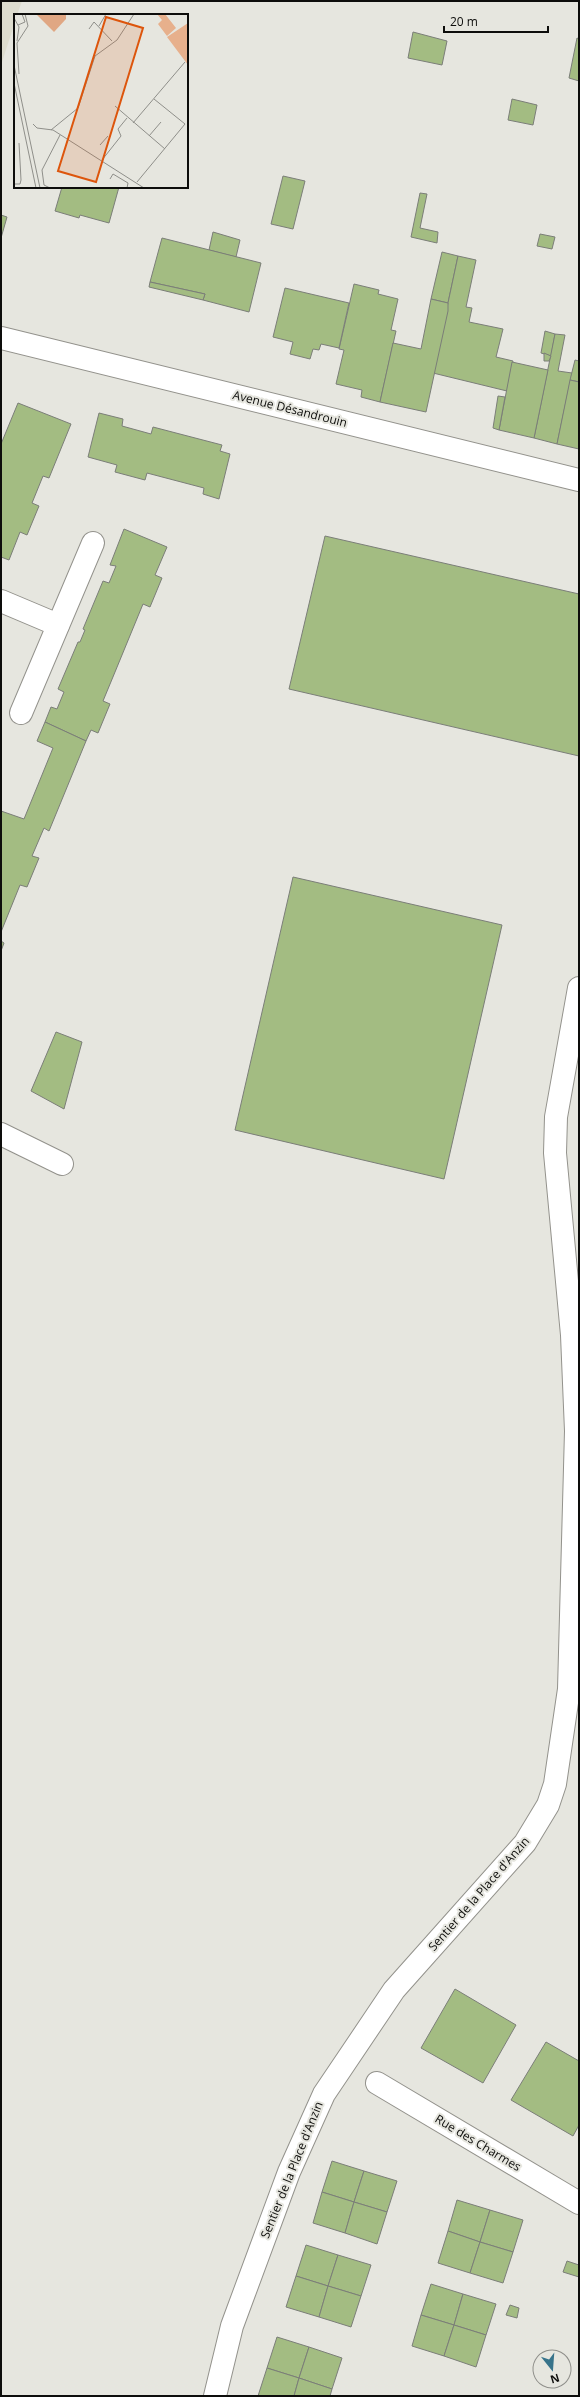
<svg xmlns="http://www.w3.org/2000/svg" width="580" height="2397" viewBox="0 0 580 2397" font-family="'Open Sans',sans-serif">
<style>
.built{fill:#dddcce}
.building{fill:#a3bc82;stroke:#7b7e78}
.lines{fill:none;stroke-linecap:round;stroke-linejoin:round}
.minor-casing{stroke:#93928c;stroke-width:24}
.minor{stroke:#fff;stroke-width:22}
.labels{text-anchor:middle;stroke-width:4;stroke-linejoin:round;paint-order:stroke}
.street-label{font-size:12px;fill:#0d0d0b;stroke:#e6e6df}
.inset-road{fill:none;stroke:#8f8f8a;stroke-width:1}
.view{fill:#dd550c;fill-opacity:0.15;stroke:#dd550c;stroke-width:2}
.inset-edge{fill:none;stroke:#0d0d0b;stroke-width:2}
</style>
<rect width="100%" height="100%" fill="#e6e6df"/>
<polygon class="built" points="1,1 22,1 17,15 15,15 15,22 1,65"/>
<g class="building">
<polygon points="413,32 447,41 442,65 408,58"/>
<polygon points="577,38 579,39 579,81 569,78"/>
<polygon points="512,99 537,105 533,125 508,120"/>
<polygon points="283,176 305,181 293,229 271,224"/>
<polygon points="62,187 119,187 109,223 80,215 79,218 55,211"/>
<polygon points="420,193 427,194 420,228 438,232 437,243 411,237"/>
<polygon points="1,215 7,217 1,238"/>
<polygon points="213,232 240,240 236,257 209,250"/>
<polygon points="540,234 555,237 552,249 537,246"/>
<polygon points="162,238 261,263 249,312 203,300 205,294 150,282"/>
<polygon points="442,252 458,256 448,303 431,299"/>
<polygon points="458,256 476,260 466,307 472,308 469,322 503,329 496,357 513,361 507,391 433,373"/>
<polygon points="150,282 205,294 203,300 149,287"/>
<polygon points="354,284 379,290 378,294 398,299 391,330 396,331 380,402 361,397 362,390 336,384 344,350 339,349"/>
<polygon points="285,288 349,303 339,348 321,344 319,350 313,349 310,359 290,354 293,342 273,337"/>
<polygon points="431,299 448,303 448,311 426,412 380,402 393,343 421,349"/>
<polygon points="545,331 555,334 551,356 541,353"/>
<polygon points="555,334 565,335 558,371 572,373 557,444 534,438"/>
<polygon points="544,353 551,356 549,361 544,361"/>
<polygon points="575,360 579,361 579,382 570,380"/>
<polygon points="512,362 548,370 534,438 499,430"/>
<polygon points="570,380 579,382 579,449 557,444"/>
<polygon points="498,396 505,397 499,430 493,428"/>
<polygon points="18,403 71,424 49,478 43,476 32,503 39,506 27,535 20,532 9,560 1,557 1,444"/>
<polygon points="99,413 123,419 122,426 151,434 153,427 222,445 220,451 230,454 219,499 203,494 204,488 147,473 145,480 115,472 117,465 88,457"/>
<polygon points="124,529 167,547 155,575 162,578 150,607 143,604 115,672 103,701 110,704 98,733 91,730 86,741 45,722 51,707 57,709 64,692 58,689 78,642 80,642 85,630 83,629 103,581 109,583 116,566 110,565"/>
<polygon points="325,536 579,594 579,756 289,689"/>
<polygon points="45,722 86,741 49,831 44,828 32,856 39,858 27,887 20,885 1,932 1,811 24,819 53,748 37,741"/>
<polygon points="293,877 502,925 444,1179 235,1130"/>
<polygon points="1,941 4,943 1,951"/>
<polygon points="56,1032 82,1042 64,1109 31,1091"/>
<polygon points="455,1989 516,2025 483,2083 421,2048"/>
<polygon points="546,2042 579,2061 579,2125 573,2136 511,2100"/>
<polygon points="332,2161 364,2171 354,2202 322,2192"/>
<polygon points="364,2171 397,2181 387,2212 354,2202"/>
<polygon points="322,2192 354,2202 345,2233 313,2223"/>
<polygon points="457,2200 490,2210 480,2242 448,2231"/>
<polygon points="354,2202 387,2212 377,2244 345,2233"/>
<polygon points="490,2210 523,2220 513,2252 480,2242"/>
<polygon points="448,2231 480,2242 470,2273 438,2263"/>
<polygon points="480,2242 513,2252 503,2283 470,2273"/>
<polygon points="306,2245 338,2255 328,2286 296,2276"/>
<polygon points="338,2255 371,2265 361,2296 328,2286"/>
<polygon points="567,2261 579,2265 579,2277 563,2272"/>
<polygon points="296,2276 328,2286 319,2317 286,2307"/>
<polygon points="431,2284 463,2294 454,2325 421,2315"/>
<polygon points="328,2286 361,2296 351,2327 319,2317"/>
<polygon points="463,2294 496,2304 486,2335 454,2325"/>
<polygon points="510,2305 519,2308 517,2318 506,2315"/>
<polygon points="421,2315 454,2325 444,2356 412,2346"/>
<polygon points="454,2325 486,2335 476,2367 444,2356"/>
<polygon points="277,2337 309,2347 299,2378 267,2368"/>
<polygon points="309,2347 342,2358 332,2389 299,2378"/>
<polygon points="267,2368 299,2378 294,2396 258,2396"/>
<polygon points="299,2378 332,2389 330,2396 294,2396"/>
</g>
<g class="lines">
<defs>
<g id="minor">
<polyline points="1,338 579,480"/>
<polyline points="1,601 58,625"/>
<polyline points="21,713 93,543"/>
<polyline points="1,1134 62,1164"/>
<polyline points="377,2083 579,2203"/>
<polyline points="215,2396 232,2326 289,2172 324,2094 394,1990 525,1843 548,1805 555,1784 569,1689 576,1431 572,1335 555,1153 556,1117 579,988"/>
</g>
</defs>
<use href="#minor" class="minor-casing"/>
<use href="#minor" class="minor"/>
</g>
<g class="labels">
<g class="street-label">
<text transform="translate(290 409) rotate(14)" y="4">Avenue Désandrouin</text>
<text transform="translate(479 1894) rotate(-49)" y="4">Sentier de la Place d'Anzin</text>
<text transform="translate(478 2143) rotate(31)" y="4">Rue des Charmes</text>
<text transform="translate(292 2170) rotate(-68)" y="4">Sentier de la Place d'Anzin</text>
</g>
</g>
<g transform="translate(14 14)">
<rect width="174" height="174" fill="#e6e6df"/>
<path d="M143,0H151L162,14L153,22L144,10L148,6ZM174,9V51L153,23Z" fill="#e7b08c"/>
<path d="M22,0H52V5L40,18Z" fill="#e0a783"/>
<path class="inset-road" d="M0,4L5,13L3,27M4,11L11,8L8,0M85,12L92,0M75,15L80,8L98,27M3,29L14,12L11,0M3,29L5,60M0,51L26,174M0,69L22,174M101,92L151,135M119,109L171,48M19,110L23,114L39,116L130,174M37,116L64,94L81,42L103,26L120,0M135,122L147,108M86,131L94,122M88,146L107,122L104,115L113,104M96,165L99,160L114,169L113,174M123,168L171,110L140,85M0,170H6L7,166L5,129M36,174L30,171L28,156L46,121"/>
<path class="view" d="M92,3L129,14L82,168L44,157Z"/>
<rect width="174" height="174" class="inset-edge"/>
</g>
<rect width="580" height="2397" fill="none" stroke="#0d0d0b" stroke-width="4"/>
<g transform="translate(552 2369) rotate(163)"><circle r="19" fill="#e6e6df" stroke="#8f8f8a"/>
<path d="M0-3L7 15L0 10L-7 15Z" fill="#37738a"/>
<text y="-6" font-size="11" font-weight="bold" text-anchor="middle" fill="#0d0d0b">N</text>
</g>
<path d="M444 26v6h104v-6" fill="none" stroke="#0d0d0b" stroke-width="2"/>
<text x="450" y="26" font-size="12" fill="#0d0d0b" stroke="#e6e6df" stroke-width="3" paint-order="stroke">20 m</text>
</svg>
